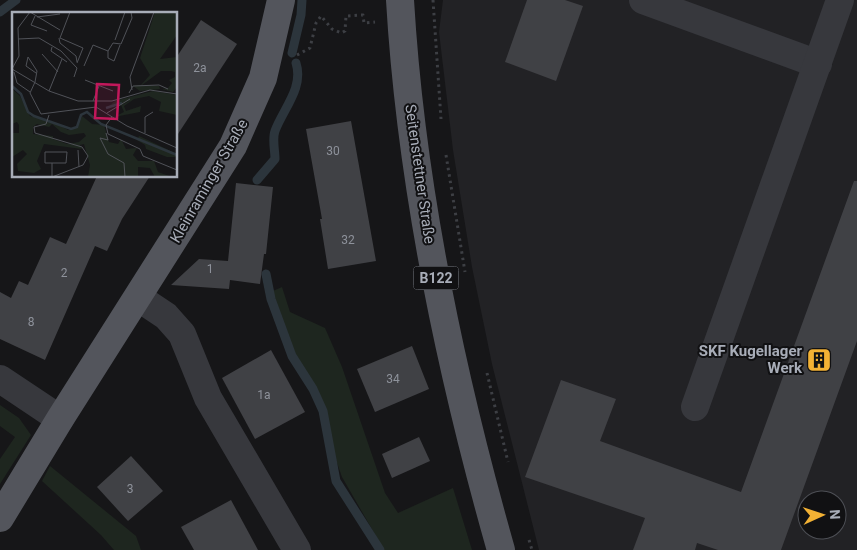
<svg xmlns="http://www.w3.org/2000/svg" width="857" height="550" viewBox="0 0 857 550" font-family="Roboto,sans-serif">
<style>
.built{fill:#222225;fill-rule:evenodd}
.green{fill:#1e261f}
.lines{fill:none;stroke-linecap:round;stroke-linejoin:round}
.stream{stroke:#2c353c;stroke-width:9}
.building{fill:#404145}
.path{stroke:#3d3f44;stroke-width:3;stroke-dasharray:2.5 4;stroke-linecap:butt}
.minor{stroke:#37383d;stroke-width:28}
.major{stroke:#53555c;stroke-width:28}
.labels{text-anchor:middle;stroke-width:4;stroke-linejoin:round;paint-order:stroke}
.number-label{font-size:12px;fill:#8e929b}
.shield{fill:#111113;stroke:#7b7e86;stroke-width:1}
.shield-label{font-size:14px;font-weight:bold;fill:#a8adb8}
.street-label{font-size:15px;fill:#a8adb8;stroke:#111113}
.poi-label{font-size:15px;font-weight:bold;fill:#a8adb8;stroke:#111113;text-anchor:end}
.inset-river{fill:none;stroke:#2c353c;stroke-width:2.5}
.inset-road{fill:none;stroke:#505258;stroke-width:1}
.view{fill:#c2185b;fill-opacity:0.15;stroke:#c2185b;stroke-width:2.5}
.inset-edge{fill:none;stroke:#a8adb8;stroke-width:2.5}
</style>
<rect width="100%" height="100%" fill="#161618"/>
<path class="built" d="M443,0H857V550H539L492,364L472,267L453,150L439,32ZM807,500H837V530H807Z"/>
<g class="green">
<polygon points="282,287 290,312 325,328 342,367 385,493 398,513 453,488 472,550 384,550 342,477 315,401 284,341 266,294"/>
<polygon points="0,405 19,418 31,435 0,484 0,459 15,437 0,426"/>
<polygon points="50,466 136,536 141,550 114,550 101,535 42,481"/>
</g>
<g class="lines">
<g class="stream">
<polyline points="0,12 16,0"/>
<polyline points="292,53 301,15 302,0"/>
<path d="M257,180L275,159C275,150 272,139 275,131C283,109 304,88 296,63"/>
<polyline points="266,274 271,299 292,356 313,389 323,411 336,481 380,550"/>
</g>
</g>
<g class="building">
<polygon points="527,0 565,0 583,6 556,81 505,62"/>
<polygon points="201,20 237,44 176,137 176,58"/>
<polygon points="351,121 376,261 328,269 320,219 322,219 306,129"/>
<polygon points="97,176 150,176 122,219 107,251 95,246 45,360 0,339 0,292 11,298 19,281 28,285 50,237 66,244"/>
<polygon points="854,181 857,181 857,341 781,550 718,550 697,543 695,550 633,550 645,518 525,477 561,380 616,399 600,441 741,492"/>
<polygon points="236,183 273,187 266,254 264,254 260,284 230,280 229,289 171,285 199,259 228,261"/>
<polygon points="412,346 429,389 375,412 357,369"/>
<polygon points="271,350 305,412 255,439 222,378"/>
<polygon points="419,437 430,461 392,478 382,454"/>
<polygon points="131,456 163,491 128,521 97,487"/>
<polygon points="231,500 258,550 194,550 181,527"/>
</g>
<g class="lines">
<g class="path">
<polyline points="433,0 441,119"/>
<polyline points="297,55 310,48 316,23 321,16 332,29 341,33 345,31 346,16 363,15 364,23 375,22"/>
<polyline points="446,155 465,272"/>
<polyline points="487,373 508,462"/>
<polyline points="529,540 532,550"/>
</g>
<g class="minor">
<polyline points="643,0 818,64"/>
<polyline points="139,298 166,316 182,334 208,398 297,550"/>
<polyline points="0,379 60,419"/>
<polyline points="695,407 840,0"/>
</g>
<g class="major">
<path d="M400,0C411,187 450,371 501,550"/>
<polyline points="0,518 60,419 233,146 263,78 281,0"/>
</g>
</g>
<defs>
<symbol id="building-square" viewBox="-11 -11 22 22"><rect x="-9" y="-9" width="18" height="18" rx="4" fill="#f2b134" stroke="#111113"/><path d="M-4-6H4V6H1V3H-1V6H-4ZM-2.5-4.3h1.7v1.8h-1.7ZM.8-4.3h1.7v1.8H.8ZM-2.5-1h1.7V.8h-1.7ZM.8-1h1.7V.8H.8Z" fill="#111"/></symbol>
</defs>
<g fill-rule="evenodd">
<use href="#building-square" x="805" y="346" width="28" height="28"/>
</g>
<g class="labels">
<g class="number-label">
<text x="200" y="72">2a</text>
<text x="333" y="155">30</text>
<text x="348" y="244">32</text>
<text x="210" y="273">1</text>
<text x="64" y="277">2</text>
<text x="31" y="326">8</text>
<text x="393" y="383">34</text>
<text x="264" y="399">1a</text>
<text x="130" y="493">3</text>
</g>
<rect class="shield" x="413.5" y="266.5" width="45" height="23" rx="4"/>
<g class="shield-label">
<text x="436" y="283">B122</text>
</g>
<g class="street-label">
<text transform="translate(420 174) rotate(82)" y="5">Seitenstettner Straße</text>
<text transform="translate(209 181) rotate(-60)" y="5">Kleinraminger Straße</text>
</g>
<g class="poi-label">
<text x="802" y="356">SKF Kugellager<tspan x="802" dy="17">Werk</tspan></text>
</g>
</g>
<g transform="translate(12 12)">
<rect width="165" height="165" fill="#161618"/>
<path d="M143,0H165V23L148,47L165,45V75L161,80L150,77L156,76L160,71L157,68L163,65V60L159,59H149L130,73L147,74L148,77L128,79L121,74L129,73L138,63L128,46ZM0,77L8,84L18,104L42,110L56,118L66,115L70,104L80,112L92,113L97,130L106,132L109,127L114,137L125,136L121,143L126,149H142L146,160L160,165H143L138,156L126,155V165H76L78,153L72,132L68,133L70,137L32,132L25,149L29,157L22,161L6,159L5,152L15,142L11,138L0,145V121H7V113L5,110L0,112ZM25,112L37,115L40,112L49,120L57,123L72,121L74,124L67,130L55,132L41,127V124L21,122V115ZM141,79L165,83V103L147,99L149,90L137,84L122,87L112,94L114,99L129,94L128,100L102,105L112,100L109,93L118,89L95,96L103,89ZM127,124L165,142V145H155L134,137L133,133L125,128Z" fill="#1e261f" fill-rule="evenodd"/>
<path class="inset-river" d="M0,74L9,82L16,100L22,104L59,117L65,115L69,103L75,100L89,112L165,143M94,96L110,91"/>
<path class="inset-road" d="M18,0L48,18M58,0L48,26L71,36L65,51M23,4L19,13L35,19M25,5L48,2M47,26L48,31L64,44L65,50M6,27L27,26L49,39L65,56L62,65M103,28L113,0M40,35L39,39L55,50M96,39V46L102,49L108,33M30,42L46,60M16,45L25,59L23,70M16,45L14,54L24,61M72,54L81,33L96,39L101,31L109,32L120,6L119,0M0,57L37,79L66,89H100L138,78L165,82M0,57L7,44L6,16L18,0M2,60L5,71L18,80M73,68L101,79M23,70L18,81L29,102L84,95L115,114L165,136M120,78L118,65L142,0M37,79L50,47M117,81L121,74L147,73L156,77M81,89L87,74M95,101L118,87M37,103L34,112L22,115L23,121L70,135L76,144L71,153L40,165M100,105L94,113L96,122L128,137L131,144L165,158M94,121L96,128L88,126L96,142L112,151L113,165M133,121V105L141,100M66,138L67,155M40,165V151H33V140H55L54,151H40"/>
<path class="view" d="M85,72L107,73L105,107L83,106Z"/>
<rect width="165" height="165" class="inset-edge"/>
</g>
<g transform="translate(822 515) rotate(87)"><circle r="24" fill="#111113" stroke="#4d4f55"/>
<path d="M0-4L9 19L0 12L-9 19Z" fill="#f2b134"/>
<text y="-8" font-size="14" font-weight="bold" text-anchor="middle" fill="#a8adb8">N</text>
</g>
</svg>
